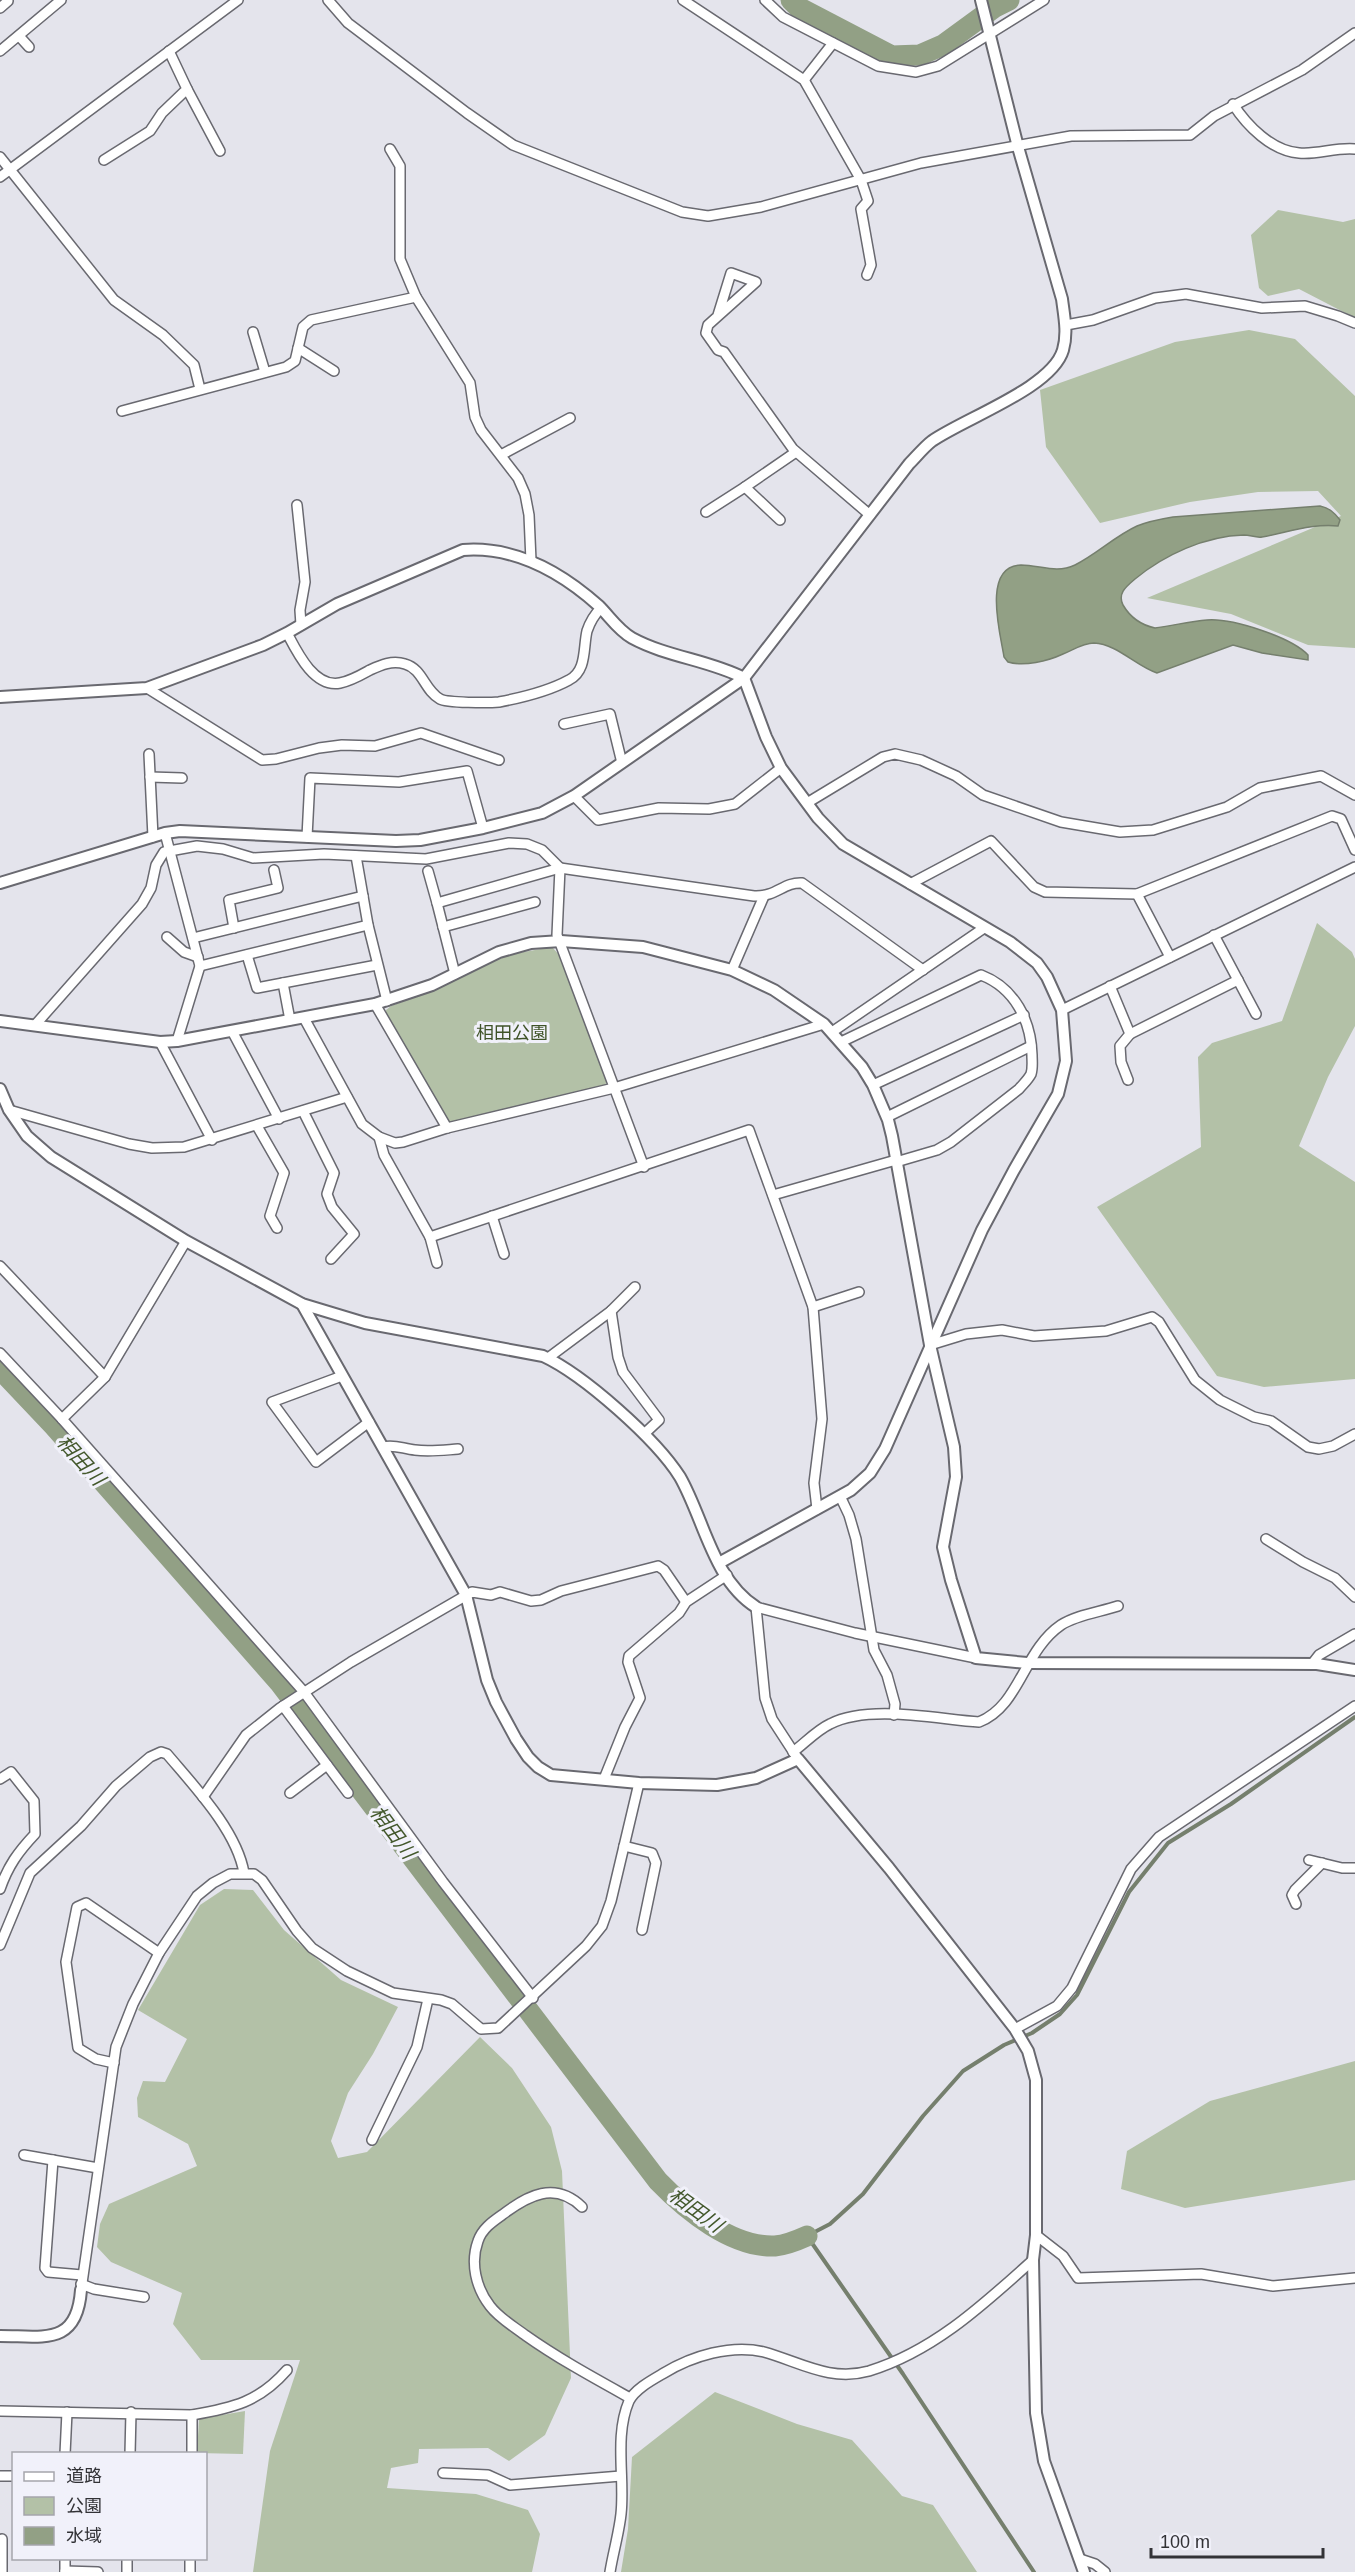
<svg xmlns="http://www.w3.org/2000/svg" width="1355" height="2572" viewBox="0 0 1355 2572" font-family="Arial,'Noto Sans JP',sans-serif">
<style>
.green{fill:#b3c1a7}
.water{fill:#92a085;stroke:#757f6d;stroke-width:1.5}
.lines{fill:none;stroke-linecap:round;stroke-linejoin:round}
.stream{stroke:#757f6d;stroke-width:4}
.river{stroke:#92a085;stroke-width:21}
.minor-casing{stroke:#696970;stroke-width:12}
.tertiary-casing{stroke:#696970;stroke-width:14}
.minor{stroke:#fff;stroke-width:9}
.tertiary{stroke:#fff;stroke-width:10}
.labels{text-anchor:middle;stroke-width:6;stroke-linejoin:round;paint-order:stroke}
.park-label{font-size:18px;fill:#3f5328;stroke:#f1f1fa}
.water-label{font-size:20px;font-style:italic;fill:#43582c;stroke:#f1f1fa}
</style>
<rect width="100%" height="100%" fill="#e4e4ec"/>
<g class="green">
<polygon points="1278,210 1343,222 1355,219 1355,318 1299,289 1268,296 1259,288 1251,235"/>
<polygon points="1249,330 1295,339 1355,396 1355,648 1308,645 1231,614 1147,598 1341,516 1318,491 1258,492 1190,502 1100,523 1046,447 1040,390 1175,342"/>
<polygon points="1317,923 1352,952 1355,959 1355,1026 1328,1077 1299,1146 1355,1182 1355,1379 1264,1387 1217,1376 1097,1207 1201,1147 1198,1057 1212,1043 1282,1021"/>
<polygon points="552,947 563,959 607,1080 605,1086 450,1123 386,1015 386,1010 391,1006 432,991 507,955"/>
<polygon points="224,1889 253,1890 284,1930 341,1980 398,2007 373,2054 348,2093 331,2141 338,2158 367,2152 480,2037 512,2068 551,2127 562,2171 571,2378 545,2435 509,2461 488,2448 419,2449 418,2463 391,2468 387,2488 476,2494 528,2510 540,2534 532,2572 253,2572 270,2451 300,2360 201,2360 173,2324 182,2293 111,2262 97,2247 100,2224 109,2204 197,2166 188,2144 138,2117 137,2098 143,2081 165,2082 187,2039 138,2010 200,1905"/>
<polygon points="1355,2061 1355,2180 1185,2208 1121,2189 1127,2151 1210,2101"/>
<polygon points="715,2392 797,2424 852,2440 902,2496 933,2505 977,2572 621,2572 628,2529 632,2457"/>
<polygon points="245,2411 243,2454 197,2453 199,2419"/>
</g>
<path class="water" d="M1320,506C1329,508 1334,512 1340,520L1338,526C1313,523 1286,533 1262,537C1256,538 1250,535 1244,535C1205,536 1164,555 1135,579C1127,586 1117,593 1123,605C1130,617 1141,625 1155,628C1172,626 1190,621 1207,620C1232,618 1291,637 1308,655V660L1262,653L1233,645L1157,673C1136,666 1117,644 1094,643C1083,643 1073,650 1063,654C1048,661 1024,667 1008,662L1004,657C1001,636 981,566 1021,565C1040,565 1056,574 1075,565C1097,554 1115,536 1137,526C1149,521 1161,519 1173,517Z"/>
<g class="lines">
<polyline class="stream" points="1034,2572 903,2374 807,2236 830,2224 863,2194 923,2116 963,2071 1004,2045 1032,2033 1060,2014 1077,1995 1129,1892 1168,1843 1231,1804 1355,1717"/>
<g class="river">
<polyline points="791,0 798,7 892,56 920,55 943,45 995,7 1009,0"/>
<path d="M0,1369L54,1426L279,1682L658,2181C686,2210 732,2248 775,2246C786,2245 796,2241 807,2236"/>
</g>
<defs>
<g id="minor">
<polyline points="328,0 348,23 467,113 513,145 682,212 708,216 761,207 921,163 1071,136 1190,135 1214,116 1302,70 1355,33"/>
<polyline points="683,0 804,80 861,180 868,201 861,209 871,265 867,275"/>
<polyline points="765,0 783,17 878,66 916,72 938,66 1044,0"/>
<polyline points="0,8 8,1"/>
<polyline points="19,36 29,47"/>
<polyline points="0,51 61,0"/>
<polyline points="804,80 833,43"/>
<polyline points="187,89 220,151"/>
<path d="M1233,104C1247,126 1272,151 1299,153C1317,155 1336,147 1355,149"/>
<polyline points="390,149 400,166 400,259 416,297"/>
<polyline points="0,157 114,300 163,335 194,365 200,389"/>
<polyline points="104,160 150,131 162,113 187,89 169,51"/>
<polyline points="0,177 238,0"/>
<polyline points="718,315 731,273 756,282 708,325 706,333 718,350 724,352 793,449 870,515"/>
<polyline points="1066,325 1093,320 1155,298 1186,294 1262,308 1305,306 1338,316 1355,323"/>
<polyline points="253,332 265,372"/>
<polyline points="298,348 334,371"/>
<polyline points="122,411 286,367 295,361 303,327 311,320 416,297 470,383 475,417 481,430 518,478 525,494 529,515 531,561"/>
<polyline points="501,455 570,418"/>
<polyline points="297,505 305,582 300,610 301,625"/>
<polyline points="706,512 745,487"/>
<polyline points="780,520 745,487 796,452"/>
<path d="M287,633C297,652 314,688 340,683C351,681 361,675 370,670C381,665 392,660 405,664C423,669 424,690 440,699C447,703 489,703 499,702C520,698 549,691 569,680C587,671 583,648 587,631C590,622 594,615 601,608"/>
<polyline points="147,688 262,760 276,759 319,748 342,745 375,746 421,733 499,760"/>
<polyline points="564,724 610,714 622,763"/>
<polyline points="149,754 153,837"/>
<polyline points="150,777 182,778"/>
<polyline points="574,796 598,820 659,808 709,809 735,804 781,768"/>
<polyline points="807,803 883,757 895,754 921,760 956,776 983,795 1061,822 1120,832 1153,830 1227,807 1260,788 1321,776 1355,795"/>
<polyline points="165,833 200,966 177,1041"/>
<polyline points="307,837 310,778 399,782 467,771 483,828"/>
<polyline points="356,856 368,925 387,1001"/>
<path d="M428,871L437,903L560,868L754,896C777,897 783,882 802,883L923,970"/>
<polyline points="910,884 991,841 1034,887 1045,892 1137,894 1332,816 1341,819 1355,850"/>
<polyline points="1137,894 1170,957"/>
<polyline points="437,903 455,974"/>
<polyline points="443,927 535,902"/>
<polyline points="234,928 229,900 278,888 274,870"/>
<polyline points="1214,935 1256,1014"/>
<polyline points="167,937 184,952 198,957"/>
<polyline points="193,938 363,896"/>
<polyline points="247,955 257,988 283,983"/>
<polyline points="200,966 368,925"/>
<polyline points="732,970 764,896"/>
<polyline points="1110,986 1130,1034 1120,1046 1121,1062 1128,1080"/>
<polyline points="375,1004 447,1128"/>
<polyline points="1062,1010 1355,867"/>
<polyline points="304,1018 362,1124 379,1137 395,1143 403,1142 447,1128 614,1088 824,1024"/>
<polyline points="290,1020 283,983 377,965"/>
<polyline points="36,1024 142,904 151,888 156,865 164,852 197,846 223,849 253,858 324,854 426,859 509,843 527,844 542,850 560,868 557,935 644,1167"/>
<polyline points="232,1031 279,1119"/>
<polyline points="832,1032 984,928"/>
<polyline points="1130,1034 1238,980"/>
<polyline points="160,1042 212,1140"/>
<path d="M841,1042L981,975C1015,988 1031,1021 1032,1055C1032,1061 1033,1068 1031,1074C1028,1080 1023,1084 1019,1089L951,1142L937,1150L896,1162"/>
<polyline points="873,1085 1024,1015"/>
<polyline points="9,1110 129,1144 152,1148 184,1147 347,1097"/>
<polyline points="303,1111 334,1173 327,1194 332,1207 354,1234 331,1259"/>
<polyline points="887,1117 1031,1046"/>
<polyline points="257,1126 284,1173 270,1216 277,1228"/>
<polyline points="379,1137 384,1155 430,1237 749,1130 813,1307 859,1292"/>
<polyline points="773,1195 896,1160"/>
<polyline points="492,1216 504,1254"/>
<polyline points="430,1237 437,1263"/>
<polyline points="0,1266 105,1377"/>
<polyline points="813,1307 822,1419 814,1483 817,1509"/>
<polyline points="611,1311 618,1357 623,1372 659,1420 644,1434"/>
<polyline points="930,1345 966,1334 1002,1330 1034,1336 1106,1331 1152,1317 1159,1322 1195,1380 1220,1400 1254,1417 1271,1421 1308,1447 1319,1449 1333,1446 1355,1434"/>
<polyline points="0,1353 62,1419 304,1692 443,1882 533,1998"/>
<polyline points="548,1358 611,1311 635,1287"/>
<polyline points="342,1376 272,1402 316,1462 369,1422"/>
<polyline points="62,1419 105,1377 186,1241"/>
<path d="M383,1447C395,1444 403,1449 415,1450C429,1452 444,1450 458,1449"/>
<polyline points="840,1496 849,1515 856,1539 874,1650 887,1675 895,1704 894,1715"/>
<polyline points="1266,1539 1303,1562 1335,1578 1355,1597"/>
<polyline points="1312,1664 1319,1655 1355,1634"/>
<polyline points="283,1706 348,1793"/>
<path d="M793,1752C805,1743 817,1730 830,1724C869,1704 936,1719 979,1722C1020,1706 1023,1651 1061,1625C1076,1615 1100,1612 1118,1606"/>
<polyline points="798,1759 772,1719 765,1698 756,1607 855,1633 976,1658"/>
<path d="M0,1779L11,1772L34,1801L35,1834C18,1852 8,1866 0,1889"/>
<polyline points="604,1779 625,1727 640,1698 628,1662 629,1656 679,1613 686,1602 727,1575"/>
<polyline points="290,1793 327,1765"/>
<polyline points="203,1797 246,1735 280,1708 351,1662 472,1592 491,1595 500,1592 531,1601 541,1600 561,1591 658,1566 664,1570 686,1602"/>
<polyline points="624,1846 652,1853 656,1863 642,1930"/>
<polyline points="1309,1860 1342,1868 1355,1868"/>
<polyline points="1296,1904 1292,1895 1295,1890 1322,1863"/>
<path d="M0,1945L30,1873L81,1826L116,1786L150,1757L161,1752L167,1754C194,1786 237,1831 244,1873"/>
<polyline points="1015,2029 1057,2006 1072,1988 1131,1869 1159,1837 1355,1706"/>
<polyline points="114,2063 96,2059 78,2048 66,1962 77,1907 86,1903 159,1953"/>
<polyline points="372,2140 417,2047 428,1999"/>
<polyline points="24,2155 98,2168"/>
<polyline points="53,2160 45,2268 48,2272 82,2275"/>
<path d="M582,2207C555,2181 528,2195 502,2215C492,2222 482,2229 478,2241C470,2263 476,2288 490,2306C499,2318 513,2326 525,2335C559,2359 594,2378 630,2398"/>
<polyline points="1036,2235 1063,2256 1078,2278 1201,2274 1273,2286 1355,2278"/>
<polyline points="81,2284 94,2289 144,2297"/>
<polyline points="81,2290 116,2047 133,2004 159,1953 197,1896 213,1883 230,1874 254,1874 262,1880 297,1931 312,1948 347,1971 393,1993 441,2000 452,2004 481,2029 498,2028 586,1946 602,1926 611,1901 639,1783"/>
<path d="M0,2411L192,2415C233,2408 259,2402 287,2370"/>
<polyline points="65,2454 67,2412"/>
<polyline points="130,2454 131,2412"/>
<polyline points="192,2454 192,2415"/>
<polyline points="443,2473 488,2475 510,2485 621,2476"/>
<polyline points="0,2476 14,2476"/>
<polyline points="1080,2559 1095,2564 1105,2572"/>
<polyline points="65,2571 98,2572"/>
<polyline points="2,2572 2,2539"/>
<polyline points="65,2572 65,2558"/>
<polyline points="127,2572 127,2558"/>
<polyline points="190,2572 190,2558"/>
<path d="M610,2572C613,2553 619,2533 621,2514C625,2478 614,2436 629,2401C635,2389 652,2380 664,2373C692,2356 731,2344 764,2352C800,2362 830,2382 869,2371C934,2351 984,2304 1033,2260"/>
</g>
<g id="tertiary">
<path d="M0,697L147,688L263,645L287,633L337,604L463,550C515,546 561,572 599,606C610,617 618,630 632,638C667,657 709,660 744,678L766,737L781,768L818,818L843,844L1010,942L1037,963L1047,977L1062,1010L1066,1061L1058,1094L1014,1170L982,1230L885,1449L870,1473L851,1490L719,1563"/>
<path d="M0,883L165,833L180,831L396,841L420,840L483,828L542,813L574,796L744,678L909,464C916,457 924,447 932,441C965,418 1052,388 1063,350C1068,333 1064,315 1062,299L1018,147L981,0"/>
<polyline points="0,1021 160,1042 177,1041 375,1004 432,985 499,952 531,943 561,941 643,947 732,970 774,990 824,1024 862,1067 873,1085 888,1120 892,1136 930,1345 954,1447 956,1477 943,1547 951,1580 976,1658 1027,1663 1317,1664 1355,1670"/>
<path d="M0,1089L9,1110L27,1136L51,1157L186,1241L302,1304L365,1323L543,1356C584,1375 656,1439 680,1477C704,1519 713,1580 756,1607"/>
<polyline points="302,1304 466,1595 487,1680 496,1702 516,1739 528,1757 538,1767 551,1775 639,1783 717,1785 756,1778 798,1759 889,1868 1015,2029 1028,2051 1036,2080 1036,2235 1033,2260 1036,2413 1044,2461 1084,2572"/>
<path d="M0,2336C44,2336 77,2346 81,2290"/>
</g>
</defs>
<use href="#minor" class="minor-casing"/>
<use href="#tertiary" class="tertiary-casing"/>
<use href="#minor" class="minor"/>
<use href="#tertiary" class="tertiary"/>
</g>
<g class="labels">
<g class="park-label">
<text x="512" y="1039">相田公園</text>
</g>
<g class="water-label">
<text transform="translate(81 1460) rotate(48)" y="7">相田川</text>
<text transform="translate(393 1832) rotate(53)" y="7">相田川</text>
<text transform="translate(696 2210) rotate(36)" y="7">相田川</text>
</g>
</g>
<rect x="12" y="2452" width="195" height="108" fill="#f1f1fa" stroke="#a5a5ac" stroke-width="1.5"/>
<rect x="24" y="2472" width="30" height="9" fill="#ffffff" stroke="#a5a5ac" stroke-width="1.5"/>
<text x="66" y="2482" font-size="18" fill="#323236">道路</text>
<rect x="24" y="2497" width="30" height="18" fill="#b3c1a7" stroke="#a5a5ac" stroke-width="1.5"/>
<text x="66" y="2512" font-size="18" fill="#323236">公園</text>
<rect x="24" y="2527" width="30" height="18" fill="#92a085" stroke="#a5a5ac" stroke-width="1.5"/>
<text x="66" y="2542" font-size="18" fill="#323236">水域</text>
<path d="M1151 2548v9h172v-9" fill="none" stroke="#323236" stroke-width="3"/>
<text x="1160" y="2548" font-size="18" fill="#323236" stroke="#f1f1fa" stroke-width="4.5" paint-order="stroke">100 m</text>
</svg>
